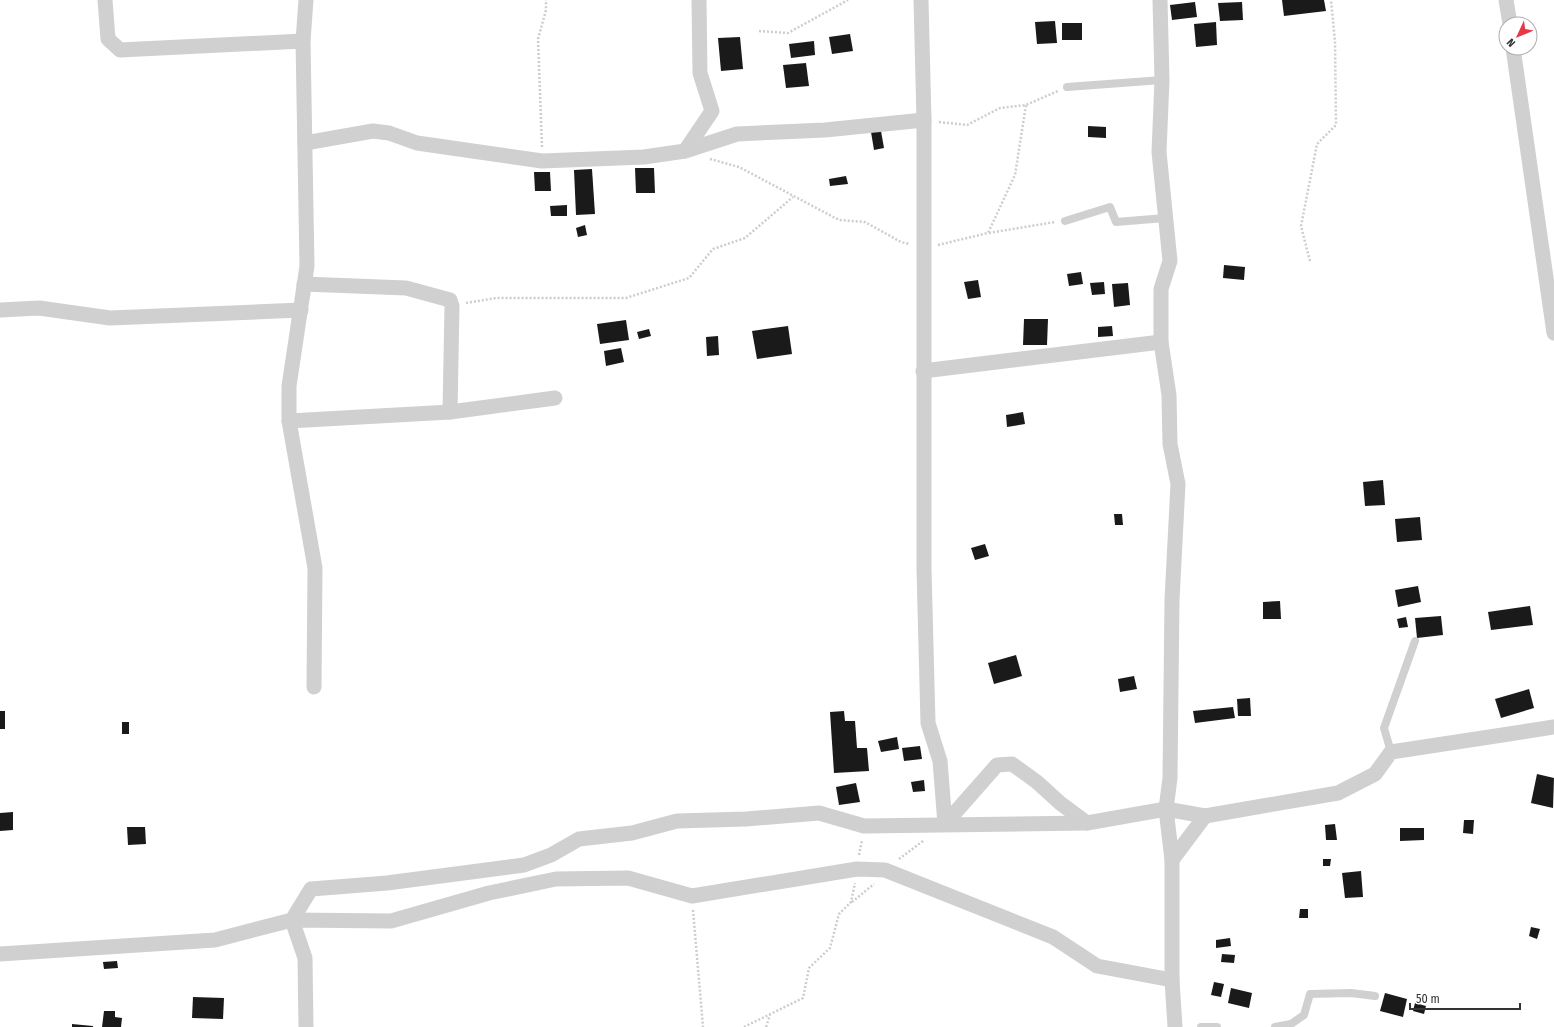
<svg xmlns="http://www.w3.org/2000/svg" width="1554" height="1027" viewBox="0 0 1554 1027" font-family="'Fira Sans Condensed',sans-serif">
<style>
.building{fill:#1a1a1a}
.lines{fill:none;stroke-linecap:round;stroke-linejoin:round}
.path{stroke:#cdcdcd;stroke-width:2.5;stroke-dasharray:2 2;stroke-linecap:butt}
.service{stroke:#d0d0d0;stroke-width:8}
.minor{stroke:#d0d0d0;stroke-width:15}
</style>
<rect width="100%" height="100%" fill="#fff"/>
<g class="building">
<polygon points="1282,0 1324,0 1326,11 1284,16"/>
<polygon points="1195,2 1197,17 1172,20 1170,5"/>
<polygon points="1242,2 1243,20 1220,21 1218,3"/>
<polygon points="1055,21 1057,43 1037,44 1035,22"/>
<polygon points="1216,22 1217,45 1196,47 1194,24"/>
<rect x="1062" y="23" width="20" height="17"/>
<polygon points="850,34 853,51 832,54 829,37"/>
<polygon points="740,37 743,69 721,71 718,38"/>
<polygon points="814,41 815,55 791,58 789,44"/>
<polygon points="806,63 809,86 786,88 783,65"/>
<polygon points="1088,126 1106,127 1106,138 1088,137"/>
<polygon points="881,131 884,148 874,150 871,132"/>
<polygon points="635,168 654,168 655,193 636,193"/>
<polygon points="592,169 595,214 576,215 574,170"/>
<polygon points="534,172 550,172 551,191 535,191"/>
<polygon points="846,176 848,184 830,186 829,179"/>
<polygon points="567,205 567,216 551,216 550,206"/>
<polygon points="585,225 587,235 578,237 576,228"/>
<polygon points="1224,265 1245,267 1244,280 1223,278"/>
<polygon points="1081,272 1083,284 1069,286 1067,274"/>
<polygon points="978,280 981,297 968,299 964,282"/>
<polygon points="1104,282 1105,294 1092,295 1090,283"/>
<polygon points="1128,283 1130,305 1114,307 1112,284"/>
<polygon points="1024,319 1048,319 1047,345 1023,345"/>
<polygon points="626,320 629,340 600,344 597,324"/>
<polygon points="788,326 792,354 757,359 752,331"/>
<polygon points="1112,326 1113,336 1098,337 1098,327"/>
<polygon points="649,329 651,336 639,339 637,332"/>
<polygon points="718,336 719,355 707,356 706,337"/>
<polygon points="621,348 624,362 606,366 604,351"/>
<polygon points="1023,412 1025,424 1007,427 1006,415"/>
<polygon points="1383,480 1385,505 1365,506 1363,482"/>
<polygon points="1114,514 1122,514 1123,525 1115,525"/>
<polygon points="1420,517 1422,540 1397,542 1395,519"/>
<polygon points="985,544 989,556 975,560 971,548"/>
<polygon points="1418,586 1421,602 1398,607 1395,590"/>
<polygon points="1280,601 1281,619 1263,619 1263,602"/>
<polygon points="1530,606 1533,625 1491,630 1488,612"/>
<polygon points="1441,616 1443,635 1417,638 1415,618"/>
<polygon points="1406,617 1408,627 1399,628 1397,619"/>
<polygon points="1016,655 1022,676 994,684 988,663"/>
<polygon points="1134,676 1137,689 1120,692 1118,679"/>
<polygon points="1529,689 1534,708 1501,718 1495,699"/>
<polygon points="1250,698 1251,716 1238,716 1237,699"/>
<polygon points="1233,707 1235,718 1195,723 1193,711"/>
<rect x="0" y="711" width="5" height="18"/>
<polygon points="844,711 845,721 855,721 857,748 867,748 869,771 834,773 830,712"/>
<rect x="122" y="722" width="7" height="12"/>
<polygon points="897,737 899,749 881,752 878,741"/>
<polygon points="920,746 922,759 904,761 902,748"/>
<polygon points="1537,774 1554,778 1553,808 1531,803"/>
<polygon points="924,780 925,791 913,792 911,782"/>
<polygon points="856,783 860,802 839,805 836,787"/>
<polygon points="13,812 13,830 0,831 0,813"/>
<polygon points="1464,820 1474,820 1473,834 1463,833"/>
<polygon points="1335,824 1337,840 1326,840 1325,825"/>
<polygon points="127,827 145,827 146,844 128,845"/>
<polygon points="1400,828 1424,828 1424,840 1400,841"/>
<polygon points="1323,859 1331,859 1330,866 1323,866"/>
<polygon points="1361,871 1363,897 1345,898 1342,873"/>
<polygon points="1300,909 1308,909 1308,918 1299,918"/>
<polygon points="1531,927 1540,929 1537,939 1529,936"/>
<polygon points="1230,938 1231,946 1216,948 1216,940"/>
<polygon points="1222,954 1235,955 1234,963 1221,962"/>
<polygon points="117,961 118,968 104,969 103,962"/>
<polygon points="1214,982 1224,984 1221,997 1211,995"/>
<polygon points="1231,988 1252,993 1249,1008 1228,1003"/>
<polygon points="1385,993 1407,999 1403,1017 1380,1011"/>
<polygon points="193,997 224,998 223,1019 192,1018"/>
<polygon points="1415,1003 1426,1006 1424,1014 1413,1011"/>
<polygon points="104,1011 115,1011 115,1017 122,1018 121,1027 102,1027"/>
<polygon points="72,1024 93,1026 93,1027 72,1027"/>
</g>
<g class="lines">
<g class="path">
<polyline points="759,31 788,33 848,0"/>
<polyline points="939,122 967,125 1000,108 1026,105 1058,91"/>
<polyline points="542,147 538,39 546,10 546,0"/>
<polyline points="710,159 739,167 839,220 865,222 901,242 909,244"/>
<polyline points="989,233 1055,222"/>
<polyline points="938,245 988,233 1015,175 1026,105"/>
<polyline points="1310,261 1301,226 1317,144 1336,125 1335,42 1331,0"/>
<polyline points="466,303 496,298 626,298 689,278 713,249 745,238 793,197"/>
<polyline points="859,855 862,840"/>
<polyline points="899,859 923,841"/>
<polyline points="852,902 874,884"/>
<polyline points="693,910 703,1027"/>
<polyline points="744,1027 803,998 809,968 830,948 839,914 851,902 855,883"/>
<polyline points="766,1027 770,1015"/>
</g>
<g class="service">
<polyline points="1067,87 1162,80"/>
<polyline points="1065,221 1110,207 1116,222 1165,218"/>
<polyline points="1391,752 1384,728 1415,641"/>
<polyline points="1201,1027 1217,1027"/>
<polyline points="1275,1027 1291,1024 1304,1015 1310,994 1351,993 1375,996"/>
</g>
<g class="minor">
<polyline points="105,0 108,39 120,50 303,41"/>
<polyline points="306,0 303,41 307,266 289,386 289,421 315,568 314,687"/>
<polyline points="921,0 924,120 924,569 928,723 940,761 945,824"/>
<polyline points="1160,0 1162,80 1159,152 1170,261 1161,289 1161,342 1169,395 1170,444 1178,484 1172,600 1170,778 1166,809 1172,860 1205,816"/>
<polyline points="1506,0 1510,24"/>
<polyline points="1513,48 1554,333"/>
<polyline points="305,143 373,131 389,133 417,143 542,161 644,157 685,151 737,134 825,130 924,120"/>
<polyline points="685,151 712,111 700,73 699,0"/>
<polyline points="304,284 406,288 450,300 452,306 450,412"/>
<polyline points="0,310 39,308 110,318 301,310"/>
<polyline points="923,371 1161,342"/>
<polyline points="289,421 450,412 555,398"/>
<polyline points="945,824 997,765 1012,764 1037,782 1060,803 1087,823"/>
<polyline points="1172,860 1172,980 1175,1027"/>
<polyline points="0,954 215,940 292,920 311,889 387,883 524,865 551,855 579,839 632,833 677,821 746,819 819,813 864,826 1087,823 1166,809 1205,816 1338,793 1375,774 1391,752 1554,727"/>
<polyline points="306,1027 305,958 292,920 391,921 489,893 556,879 628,878 692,896 857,869 885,870 1053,937 1097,966 1172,980"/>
</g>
</g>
<g transform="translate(1518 36) rotate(226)"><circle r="19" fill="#ffffff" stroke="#adadad"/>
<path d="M0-3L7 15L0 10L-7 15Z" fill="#e63946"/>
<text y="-6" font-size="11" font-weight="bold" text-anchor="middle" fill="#333333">N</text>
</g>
<path d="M1410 1003v6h110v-6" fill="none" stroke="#333333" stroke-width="2"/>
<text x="1416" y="1003" font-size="12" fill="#333333" stroke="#ffffff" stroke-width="3" paint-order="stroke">50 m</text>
</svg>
